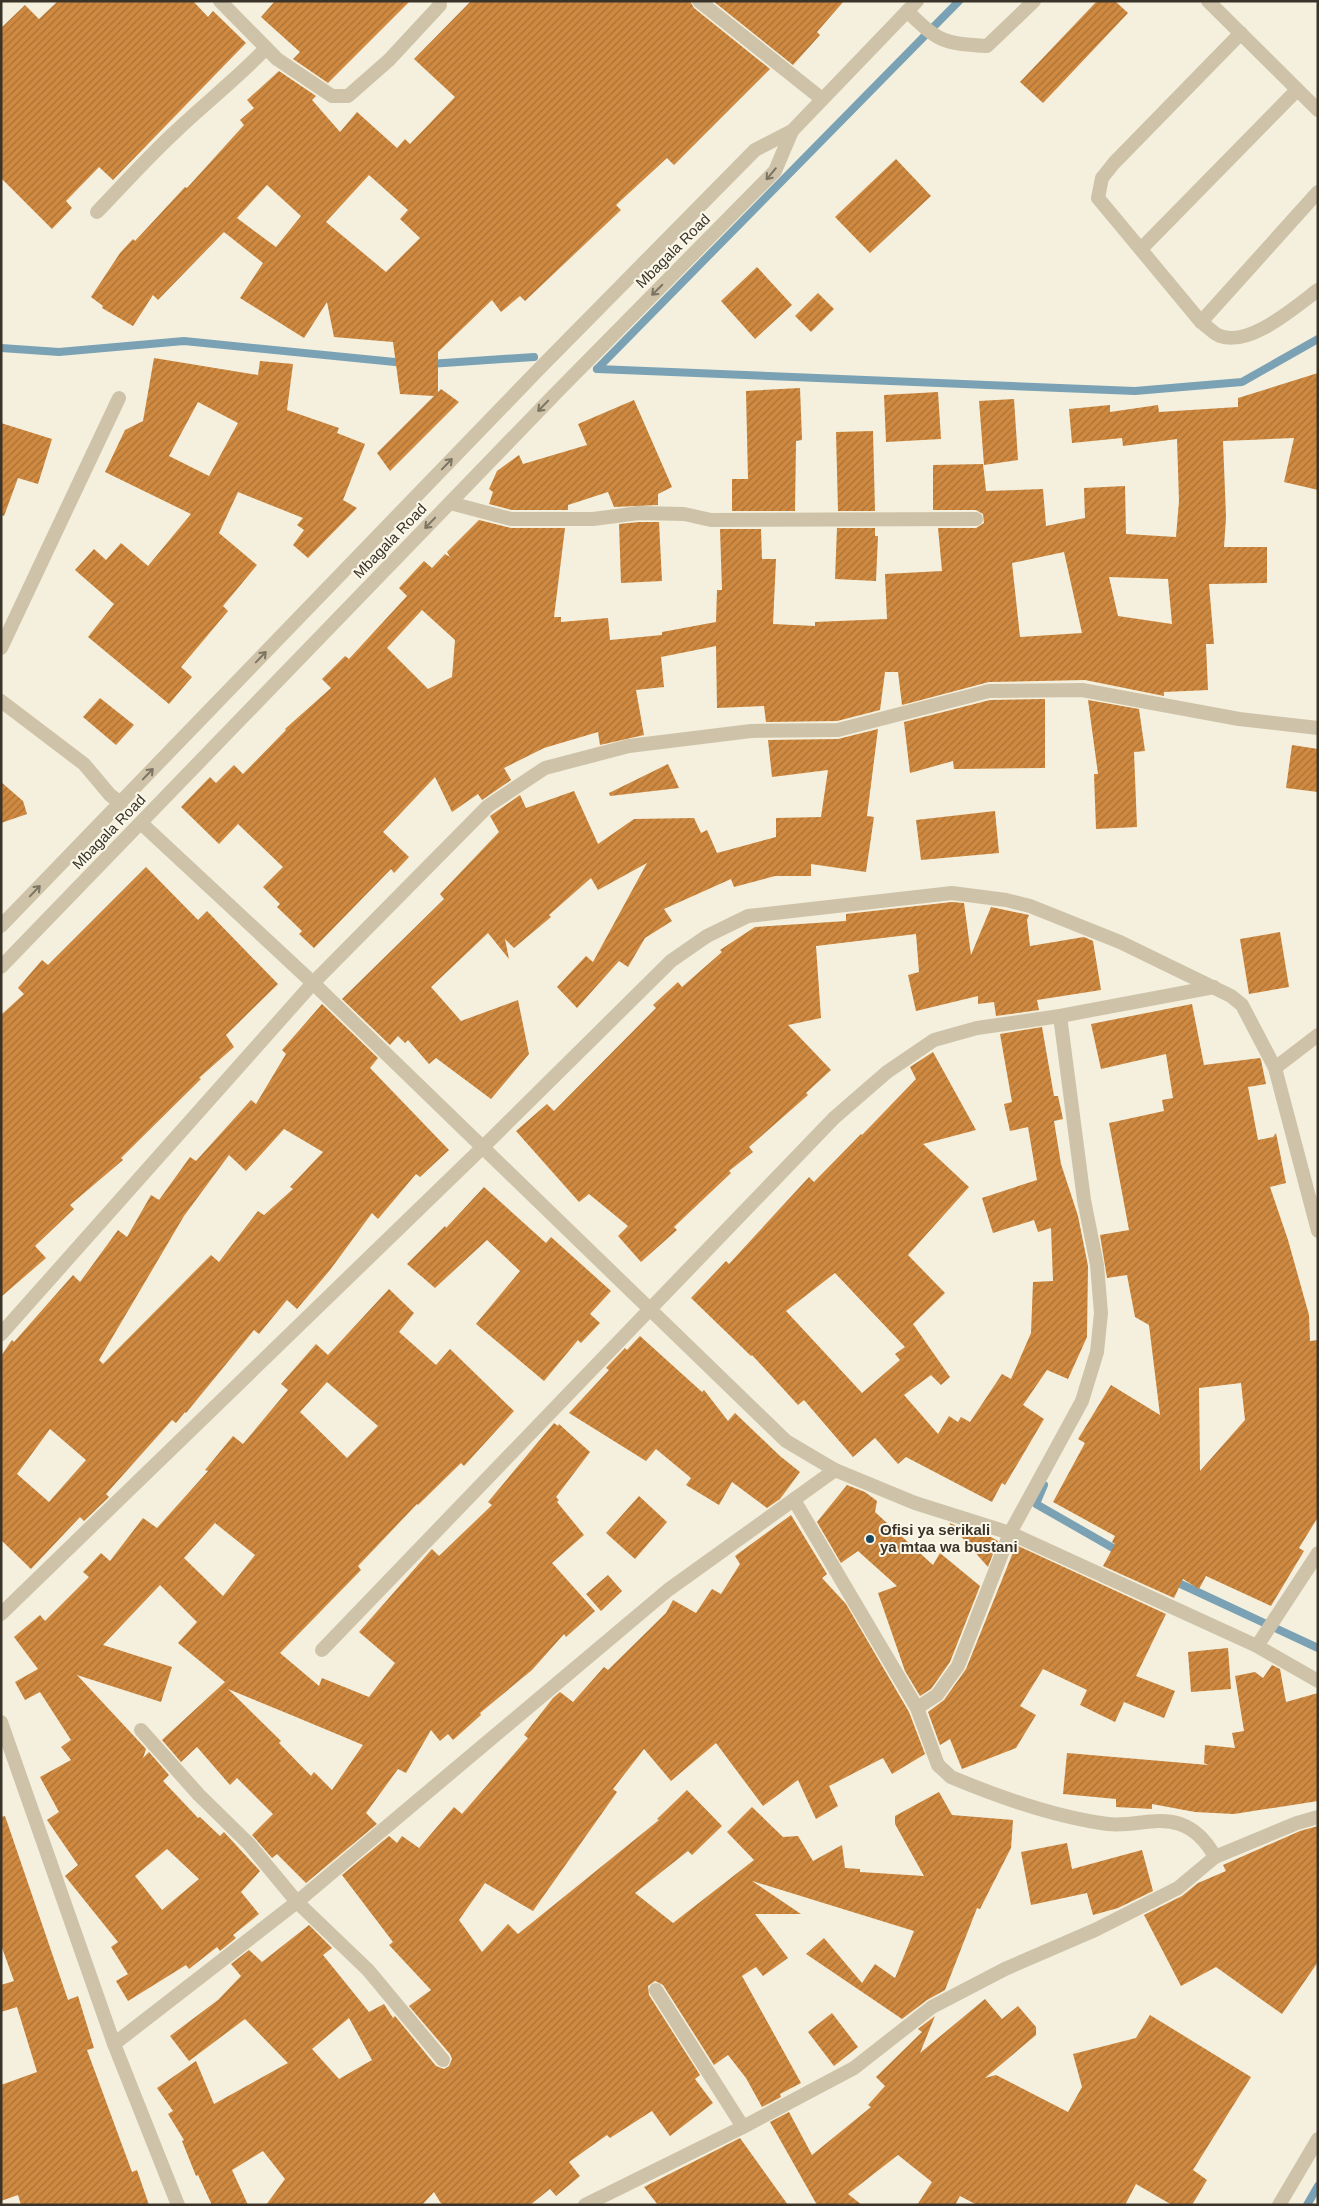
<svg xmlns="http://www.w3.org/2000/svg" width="1319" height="2206" viewBox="0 0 1319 2206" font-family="Helvetica,sans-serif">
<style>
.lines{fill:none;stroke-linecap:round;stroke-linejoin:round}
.stream{stroke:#7aa2b4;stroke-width:8}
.building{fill:url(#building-hatch);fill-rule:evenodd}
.service{stroke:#cec3a8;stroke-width:14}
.minor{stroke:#cec3a8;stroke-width:14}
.tertiary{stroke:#cec3a8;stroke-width:14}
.oneway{stroke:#7d7462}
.poi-dot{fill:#1a495f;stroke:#fbf8ea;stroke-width:2}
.labels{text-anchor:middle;stroke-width:4;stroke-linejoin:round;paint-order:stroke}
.street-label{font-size:15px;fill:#3a3329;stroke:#fbf8ea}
.poi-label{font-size:15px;font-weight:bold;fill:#3a3329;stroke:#fbf8ea;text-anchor:start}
</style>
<defs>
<pattern id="building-hatch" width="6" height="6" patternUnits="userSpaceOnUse" patternTransform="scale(1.25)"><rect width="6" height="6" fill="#cf8940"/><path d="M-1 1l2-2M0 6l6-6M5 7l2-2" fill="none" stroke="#a97136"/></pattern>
</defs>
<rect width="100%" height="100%" fill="#f4f0dd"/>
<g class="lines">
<g class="stream">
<polyline points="1,348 59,352 184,341 405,363"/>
<polyline points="429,364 534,357"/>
<polyline points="597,369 1135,391 1242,382 1318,339"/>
<polyline points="597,369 959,1"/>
<polyline points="1044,1485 1036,1504 1120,1552"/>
<polyline points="1172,1580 1318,1648"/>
<polyline points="1307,2205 1318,2186"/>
</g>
</g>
<g class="building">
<polygon points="58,1 193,1 208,17 213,11 246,43 113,180 99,167 66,201 72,208 52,229 1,178 1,28 25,5 39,19"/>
<polygon points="275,1 410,1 328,83 293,59 300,52 261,17"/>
<path d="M471,1H690L694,8L770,69L674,165L667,158L616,205L621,210L525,301L520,296L501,312L492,300L438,352V392L441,389L459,402L390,471L377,453L434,396L400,394L393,342L334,337L327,302L304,338L240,298L263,263L224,232L158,300L153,295L133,326L102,308L103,306L91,297L120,253L133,239L135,241L185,187L187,188L244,125L240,120L254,108L247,100L279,71L316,96L312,100L340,132L357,112L397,148L405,139L410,144L455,97L414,59ZM369,175L408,210L400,219L420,238L386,272L326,222ZM267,185L301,216L276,247L237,218Z"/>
<polygon points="713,1 844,1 817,32 820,35 793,65"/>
<polygon points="1097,1 1115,1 1128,13 1043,103 1020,82"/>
<polygon points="896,159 931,196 870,253 835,217"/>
<polygon points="757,267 792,305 755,339 721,301"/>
<polygon points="818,293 834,309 811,332 795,316"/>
<path d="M154,358L258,375L260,361L293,364L287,410L339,428L337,433L365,444L343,500L357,508L308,558L293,545L304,530L297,525L303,518L238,492L219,533L257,565L223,606L228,611L181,667L192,677L169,704L88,637L114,604L75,570L94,549L106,560L121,543L148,566L191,514L105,472L125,430L143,421ZM198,402L238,423L209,476L169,456Z"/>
<path d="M1318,373V490L1284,482L1294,438L1223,441L1226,517L1224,547H1267V583L1209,584L1214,644H1206L1208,690L1164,692V696L1085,680L989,682L902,705L898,672H885L880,710L837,721L766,722L764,706L717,708L716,646L661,657L664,687L636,690L644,735L600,745L598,732L544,748L504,768L511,780L482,800L478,794L452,812L435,777L383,832L409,857L394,873L391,869L314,948L299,934L302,931L277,907L280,904L263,887L283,867L238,824L219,844L181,807L210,777L216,783L234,765L243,774L286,730L285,729L331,688L322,679L345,656L349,659L407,596L399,588L424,561L432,568L445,554L450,557L447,552L479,520L511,528H565L554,617H561V622L608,618L610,640L662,635V632L716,622L717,590H722L720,529H761L762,559H776L773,624L815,626V622L887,619L885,574L942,571L938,528H976L984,523L983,514L976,510H933V465L983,464L986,491L1043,489L1046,526L1085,518L1084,488L1125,486L1126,534L1176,537L1179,501L1177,439L1123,446L1122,438L1072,443L1069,409L1110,405V412L1158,405L1159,412L1238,407V398ZM1064,552L1082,633L1020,637L1012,563ZM1109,577L1168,579L1172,624L1118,616ZM422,610L455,640L452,677L428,689L387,648Z"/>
<polygon points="800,388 802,440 796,441 795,511 732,511 732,479 748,479 746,391"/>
<polygon points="938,392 941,439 886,442 884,395"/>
<polygon points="1014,399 1018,460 984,465 979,401"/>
<polygon points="634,400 672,487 658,494 658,505 614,507 608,492 568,505 568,510 512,510 489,504 493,492 489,489 497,471 519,455 523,464 587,445 578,424"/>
<polygon points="1,423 52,439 38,484 18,478 4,516 1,515"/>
<polygon points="873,431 875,511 838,511 836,432"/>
<polygon points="639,522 659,522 662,581 621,583 619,524"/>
<polygon points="837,528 875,528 875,536 878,536 876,581 835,579"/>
<polygon points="100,698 134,725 116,745 83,717"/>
<polygon points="1045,699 1045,768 954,769 953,761 910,773 904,722 990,700"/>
<polygon points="1088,700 1139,709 1145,751 1134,752 1137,827 1096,829 1094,774 1098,774"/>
<polygon points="878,729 867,816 874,817 866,872 811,864 811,876 775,876 734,887 731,879 664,909 672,921 645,938 628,967 619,961 577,1008 557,987 586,956 593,962 647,863 598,890 591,878 549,915 551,917 514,948 505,939 509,959 488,933 431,987 461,1021 518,1000 529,1054 491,1099 436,1058 429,1064 408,1040 405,1043 398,1036 390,1045 342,999 444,899 440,894 499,832 490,816 520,795 526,808 574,791 598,844 634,819 694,818 701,833 707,830 717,853 776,837 776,818 821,817 828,770 772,777 768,740 838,739"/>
<polygon points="1292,745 1318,749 1318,792 1286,788"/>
<polygon points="668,764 679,788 610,796 609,793"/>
<polygon points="1,782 23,801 27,814 1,823"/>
<polygon points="995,811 999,853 921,860 916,820"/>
<polygon points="146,867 198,920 207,911 278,984 226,1035 234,1047 199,1078 201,1079 121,1158 123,1160 70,1205 74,1209 35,1246 46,1258 1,1297 1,1015 24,994 18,988 42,960 48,965"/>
<polygon points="952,902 964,903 971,955 991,907 1029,915 1027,920 1030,946 1084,937 1093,941 1101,990 1037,1000 1039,1010 996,1016 994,1002 978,1004 978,996 916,1011 908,975 919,972 916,934 816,946 821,1018 788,1025 831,1070 806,1093 808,1095 749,1147 753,1152 729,1171 731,1173 674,1227 677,1230 641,1262 618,1236 628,1226 589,1194 579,1202 516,1131 547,1104 554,1111 656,1008 653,1005 678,982 682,987 722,952 720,950 755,927 846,921 846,914"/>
<polygon points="1280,932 1289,987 1249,994 1240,939"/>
<path d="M322,1004L378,1058L370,1068L449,1150L420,1177L416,1174L378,1219L372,1213L330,1270L297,1309L287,1300L259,1334L254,1330L186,1413L185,1412L176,1423L172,1420L106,1494L109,1497L84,1521L80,1517L31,1569L1,1540V1356L12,1340L14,1342L73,1275L80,1282L118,1230L127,1237L151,1195L159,1200L190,1157L196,1161L251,1100L256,1104L286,1054L282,1050ZM284,1129L323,1152L290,1187L293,1189L264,1215L258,1211L219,1262L211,1255L103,1364L99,1360L184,1216L229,1155L246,1171ZM50,1429L86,1460L49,1502L17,1474Z"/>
<path d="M1192,1004L1204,1065L1260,1058L1261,1060L1266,1084L1248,1087L1258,1140L1273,1137L1276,1133L1286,1183L1270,1187L1288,1240L1309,1315L1310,1341L1318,1340V1517L1299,1548L1304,1551L1271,1606L1206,1576L1199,1589L1183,1579L1174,1598L1103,1566L1115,1544L1112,1542L1115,1536L1053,1502L1085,1443L1078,1439L1111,1385L1160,1415L1149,1325L1135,1317L1127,1275L1107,1278L1100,1235L1129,1230L1109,1123L1164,1111L1162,1100L1173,1098L1166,1054L1101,1069L1091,1024ZM1241,1383L1245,1420L1200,1471L1199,1388Z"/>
<path d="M1042,1027L1054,1096H1058L1063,1119L1054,1121L1061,1164L1078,1216L1088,1266L1087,1337L1068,1379L1047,1370L1023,1405L1044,1419L1005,1485L1002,1483L992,1502L906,1457L898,1464L875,1438L853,1457L804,1400L798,1405L752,1355L751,1356L691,1298L726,1261L729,1264L809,1177L814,1182L861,1134L862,1135L916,1079L910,1067L933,1052L976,1130L923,1144L969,1187L908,1255L945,1293L913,1324L950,1377L941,1385L931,1375L904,1395L938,1434L949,1416L958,1422L961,1417L970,1422L1002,1374L1011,1379L1031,1333L1033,1282L1053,1281L1051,1228L1038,1232L1034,1220L993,1233L982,1198L1037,1180L1028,1127L1010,1131L1004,1104L1012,1102L1000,1034ZM835,1273L905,1347L895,1354L900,1360L862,1393L786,1311Z"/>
<polygon points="484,1187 546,1243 551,1237 611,1291 590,1314 600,1323 581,1343 578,1340 544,1381 476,1324 520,1271 487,1240 435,1288 407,1264 445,1226 446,1228"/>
<path d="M389,1289L414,1313L399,1332L436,1365L450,1349L514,1411L464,1466L461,1463L418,1505L417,1504L358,1566L361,1570L280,1653L319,1686L322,1678L369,1697L395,1663L359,1632L432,1549L439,1556L492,1505L488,1502L554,1423L558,1426L559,1424L590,1452L556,1497L559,1500L557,1502L584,1535L552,1563L595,1611L566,1637L564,1634L532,1670L480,1713L481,1715L453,1740L448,1734L440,1741L431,1730L406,1773L398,1769L366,1813L377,1824L306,1883L277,1854L272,1858L252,1835L273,1814L237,1778L230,1785L197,1747L181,1762L162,1740L225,1682L178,1643L197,1622L160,1585L103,1645L172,1667L161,1702L77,1675L146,1749L143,1758L149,1752L169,1775L163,1781L198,1818L200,1817L220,1836L224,1832L260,1871L241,1892L259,1914L233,1935L236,1938L220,1951L217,1947L189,1969L186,1965L128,2001L116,1981L128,1974L111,1947L118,1942L65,1876L78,1865L47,1820L59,1812L40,1777L71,1760L61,1747L71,1740L40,1692L25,1700L15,1682L38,1669L14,1637L40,1615L45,1621L89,1577L83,1572L101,1553L110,1561L143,1518L157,1528L208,1471L205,1470L233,1436L243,1444L288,1390L281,1384L316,1344L328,1355ZM327,1382L378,1426L347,1458L300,1412ZM215,1523L255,1555L223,1596L184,1558ZM228,1689L296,1717L363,1745L332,1790L314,1772L311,1776L279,1743L281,1741ZM167,1849L199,1879L162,1910L135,1876Z"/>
<polygon points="640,1336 702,1392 704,1390 728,1421 735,1413 780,1456 800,1472 780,1499 767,1508 732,1482 719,1505 686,1485 691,1478 656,1449 646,1461 569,1413 609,1370 606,1368 625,1348 627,1350"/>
<polygon points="847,1485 865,1492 877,1501 875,1512 933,1565 940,1553 980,1586 950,1662 931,1689 920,1696 905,1671 878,1593 897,1586 858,1551 841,1563 817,1522"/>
<polygon points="639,1496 667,1522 635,1559 606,1533"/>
<path d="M791,1515L827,1574L822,1578L846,1604L909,1712L925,1754L892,1774L883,1758L829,1786L838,1806L816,1819L798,1780L763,1806L716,1743L671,1781L644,1749L613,1789L617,1792L533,1911L485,1883L459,1920L482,1952L508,1924L518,1934L659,1820L657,1819L687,1790L722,1826L692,1855L688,1851L635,1893L673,1923L754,1860L727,1832L752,1807L783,1837L798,1836L813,1861L842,1845L845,1868L860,1869V1872L924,1876L895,1824V1816L939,1792L952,1815L1013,1820L1011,1848L980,1909L977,1908L945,1990L927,2000L902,2019L806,1954L824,1938L862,1983L875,1964L895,1978L914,1931L752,1881L801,1914H755L788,1958L763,1976L756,1967L742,1976L801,2083L780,2094L781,2097L762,2107L746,2078L728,2055L714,2065L663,1985L655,1981L648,1986L649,1995L700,2075L695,2079L713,2103L670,2136L652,2111L610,2138L607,2135L569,2162L580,2176L556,2196L550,2189L530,2205H442L434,2192L422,2205H266L285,2179L263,2151L232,2170L248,2205H212L198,2175L196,2176L182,2141L184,2140L168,2114L173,2111L157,2088L196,2061L214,2104L288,2063L245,2019L189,2061L170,2036L218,2000L241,1976L231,1964L249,1950L262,1962L309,1925L332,1948L323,1955L369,2012L384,2004L393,2018L395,2016L436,2066L444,2069L449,2066L452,2059L450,2054L409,2006L431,1990L389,1945L393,1942L342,1875L389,1836L397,1843L402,1836L419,1848L454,1807L462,1814L528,1738L524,1735L553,1698L560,1692L573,1702L604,1667L608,1670L666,1613L673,1600L696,1613L712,1589L721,1594L740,1564L735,1556ZM349,2018L372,2060L339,2079L312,2049Z"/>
<polygon points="949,1523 989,1536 998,1541 988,1567"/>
<polygon points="1016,1545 1166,1614 1136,1676 1175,1691 1164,1718 1124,1702 1115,1722 1080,1705 1087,1690 1043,1669 1020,1706 1036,1715 1016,1748 962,1769 950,1739 940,1745 928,1712 944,1700 966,1669"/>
<polygon points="608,1575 622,1591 601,1611 586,1594"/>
<polygon points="1228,1648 1231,1689 1191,1692 1188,1652"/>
<polygon points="1272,1665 1280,1669 1286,1702 1318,1693 1318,1801 1234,1814 1195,1812 1152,1804 1152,1809 1116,1807 1116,1799 1063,1794 1067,1753 1208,1765 1204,1763 1205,1745 1235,1748 1232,1733 1244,1731 1235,1676 1255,1672 1263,1678"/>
<polygon points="5,1816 68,2000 78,1996 94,2048 87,2050 132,2172 137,2170 149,2205 21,2205 18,2195 1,2201 1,2085 37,2072 17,2007 1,2012 1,1985 14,1981 1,1945 1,1817"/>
<polygon points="1318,1826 1318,1962 1282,2014 1216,1967 1181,1986 1144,1915 1182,1896 1198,1883 1226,1871 1223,1865 1300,1831"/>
<polygon points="1067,1843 1072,1869 1142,1850 1153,1891 1118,1908 1093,1915 1087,1893 1031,1905 1021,1852"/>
<polygon points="985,1999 1002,2019 1018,2006 1036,2027 1036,2035 985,2078 996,2075 1068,2112 1082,2087 1073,2054 1136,2038 1150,2015 1251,2077 1193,2170 1207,2180 1192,2205 1172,2205 1136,2184 1125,2205 977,2205 960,2196 955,2205 917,2205 932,2182 898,2155 848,2194 862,2205 817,2205 770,2122 789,2112 812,2155 871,2107 868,2105 885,2086 876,2077 922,2032 918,2029 935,2016 920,2053"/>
<polygon points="832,2013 858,2047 834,2066 808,2032"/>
<polygon points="740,2138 788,2205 658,2205 644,2187"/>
</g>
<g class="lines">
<g class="service">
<polyline points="1208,1 1318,110"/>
<path d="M907,11C940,43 943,43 987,46L1034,1"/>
<path d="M1241,33L1114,163L1102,178L1098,198L1201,322C1207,326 1214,334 1220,336C1250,347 1295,307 1318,290"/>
<path d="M97,212C123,185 148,157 175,132C205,103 238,78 266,48"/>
<polyline points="1141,249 1297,90"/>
<polyline points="1201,322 1318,192"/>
</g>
<g class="minor">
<polyline points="220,1 277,59 332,96 348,96 389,60 440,5"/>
<polyline points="699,1 822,99"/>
<polyline points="450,503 511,519 593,519 639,513 684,514 711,520 976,519"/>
<polyline points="1,648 119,398"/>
<polyline points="1,701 84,764 110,795 121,803"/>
<polyline points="141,823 313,983 786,1441 835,1470 915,1503 1010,1533 1257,1646 1318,1681"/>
<polyline points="1275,1068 1318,1035"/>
<polyline points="1,1334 313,983 488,806 545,768 629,746 751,731 838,730 989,691 1082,690 1239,719 1318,728"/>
<path d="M794,1500L917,1708L938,1765L951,1777C1001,1798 1054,1817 1108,1824C1133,1827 1156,1816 1180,1824C1197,1830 1207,1842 1215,1857"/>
<polyline points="1,1614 483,1147 671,961 707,936 748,916 952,893 1006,900 1030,906 1120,942 1231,996 1242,1005 1275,1068 1318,1231"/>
<polyline points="1257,1646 1318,1553"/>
<polyline points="322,1650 834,1118 887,1072 934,1040 977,1028 1060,1016 1214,987"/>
<polyline points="917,1708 937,1695 958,1666 1010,1533 1082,1401 1097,1352 1101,1313 1097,1265 1084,1200 1060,1016"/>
<polyline points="1,1722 114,2044 178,2205"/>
<polyline points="141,1730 199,1795 249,1844 297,1902 368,1970 443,2060"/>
<polyline points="656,1990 743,2127"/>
<polyline points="114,2044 297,1902 668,1590 835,1470"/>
<polyline points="585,2205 743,2127 854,2068 932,2007 1005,1969 1095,1930 1178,1888 1215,1857 1297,1823 1318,1817"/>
<polyline points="1279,2205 1318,2139"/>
</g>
<g class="tertiary">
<polyline points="1,926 538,370 755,150 792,131 917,1"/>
<polyline points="1,967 558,391 775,171 792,131"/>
</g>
</g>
<defs><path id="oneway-shaft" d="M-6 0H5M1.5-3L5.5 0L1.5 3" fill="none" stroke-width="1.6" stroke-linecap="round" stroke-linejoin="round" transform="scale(1.25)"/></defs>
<g class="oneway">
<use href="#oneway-shaft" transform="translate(771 174) rotate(130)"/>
<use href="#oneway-shaft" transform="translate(657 290) rotate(135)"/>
<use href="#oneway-shaft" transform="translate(543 406) rotate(134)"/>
<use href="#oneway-shaft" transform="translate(447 464) rotate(-46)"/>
<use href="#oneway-shaft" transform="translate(430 523) rotate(134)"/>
<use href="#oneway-shaft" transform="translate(261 657) rotate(-46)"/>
<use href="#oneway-shaft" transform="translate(148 774) rotate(-46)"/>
<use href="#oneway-shaft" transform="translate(35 891) rotate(-46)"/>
</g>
<circle class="poi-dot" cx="870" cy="1539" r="5"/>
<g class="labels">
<g class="street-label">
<text transform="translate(673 251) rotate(-45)" y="5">Mbagala Road</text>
<text transform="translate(390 541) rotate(-46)" y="5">Mbagala Road</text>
<text transform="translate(109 832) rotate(-46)" y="5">Mbagala Road</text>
</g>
<g class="poi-label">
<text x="880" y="1535">Ofisi ya serikali<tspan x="880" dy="17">ya mtaa wa bustani</tspan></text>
</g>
</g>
<rect width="1319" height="2206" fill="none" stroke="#3a3329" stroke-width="5"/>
</svg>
